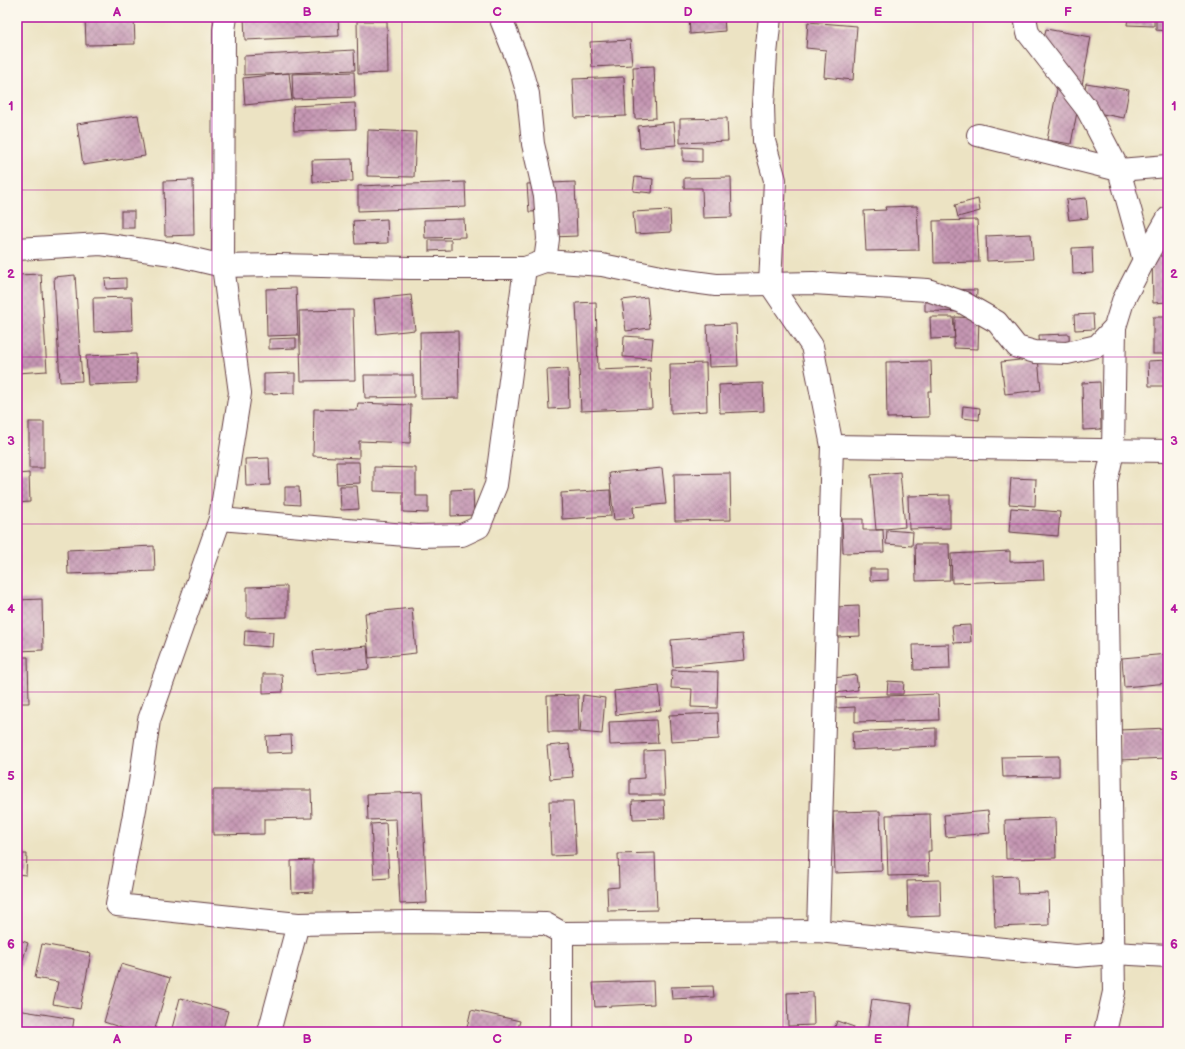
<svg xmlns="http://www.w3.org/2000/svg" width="1185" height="1049" viewBox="0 0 1185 1049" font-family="'Balsamiq Sans',sans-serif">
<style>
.building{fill:url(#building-cross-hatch)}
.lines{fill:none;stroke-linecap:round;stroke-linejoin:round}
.street-casing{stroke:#623c42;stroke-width:24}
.street{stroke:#fff;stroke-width:22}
.grid{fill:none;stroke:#b5179e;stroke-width:1;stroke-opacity:0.55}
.neatline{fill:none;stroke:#b5179e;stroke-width:1.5}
.grid-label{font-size:13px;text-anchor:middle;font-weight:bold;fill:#b5179e}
</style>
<defs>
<pattern id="building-cross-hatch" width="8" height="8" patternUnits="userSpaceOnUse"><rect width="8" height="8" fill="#c596b3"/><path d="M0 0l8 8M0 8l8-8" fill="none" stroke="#a27a92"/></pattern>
</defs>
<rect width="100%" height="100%" fill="#fbf7ec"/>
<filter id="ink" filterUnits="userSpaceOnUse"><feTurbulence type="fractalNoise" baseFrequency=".025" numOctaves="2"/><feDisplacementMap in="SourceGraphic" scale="8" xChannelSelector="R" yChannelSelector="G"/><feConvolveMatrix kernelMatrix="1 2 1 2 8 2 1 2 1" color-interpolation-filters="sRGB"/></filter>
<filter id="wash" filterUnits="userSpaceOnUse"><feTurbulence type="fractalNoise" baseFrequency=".012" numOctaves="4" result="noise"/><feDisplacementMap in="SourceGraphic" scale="16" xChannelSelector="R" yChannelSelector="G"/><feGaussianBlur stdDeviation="0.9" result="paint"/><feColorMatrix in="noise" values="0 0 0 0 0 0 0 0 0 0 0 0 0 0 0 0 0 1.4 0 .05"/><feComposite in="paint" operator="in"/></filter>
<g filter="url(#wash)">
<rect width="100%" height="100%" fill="#ece3c3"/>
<g id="blocks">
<g class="building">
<polygon points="85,17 134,17 135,44 86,45"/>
<polygon points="244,17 338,17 339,36 245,40"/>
<polygon points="689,17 724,17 725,31 690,34"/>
<polygon points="1128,17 1154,17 1154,26 1127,25"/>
<polygon points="1156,17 1168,17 1168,31 1156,30"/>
<polygon points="357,21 387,21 388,73 358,74"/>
<polygon points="808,22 857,26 853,80 824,77 826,50 806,48"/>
<polygon points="1046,29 1091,37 1071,144 1047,140 1062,64 1040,60"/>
<polygon points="630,40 632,65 592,67 590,42"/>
<polygon points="354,50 355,70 244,75 244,56"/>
<polygon points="654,66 656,118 635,119 633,67"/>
<polygon points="354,72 355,97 293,99 292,74"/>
<polygon points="289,73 292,100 245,105 243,78"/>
<polygon points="624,77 626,116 575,118 573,79"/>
<polygon points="1086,83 1129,90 1124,118 1081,110"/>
<polygon points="355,103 356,129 294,131 293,106"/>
<polygon points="138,115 145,156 83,165 77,124"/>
<polygon points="727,118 728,141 680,143 680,119"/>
<polygon points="674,122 676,145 640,148 638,126"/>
<polygon points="368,130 416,132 414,177 367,176"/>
<polygon points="683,147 702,148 702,162 683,161"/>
<polygon points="352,159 353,181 313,182 312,160"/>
<polygon points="635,177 653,179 652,193 633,191"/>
<polygon points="731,177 732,217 703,218 702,188 684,188 684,178"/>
<polygon points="193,180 194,235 165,236 164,181"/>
<polygon points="465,182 466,207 358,211 358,186"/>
<polygon points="575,182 577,236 552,237 551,211 529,212 527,184"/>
<polygon points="1086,198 1088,218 1069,220 1066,200"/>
<polygon points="978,199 980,211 958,217 955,205"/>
<polygon points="917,206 919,250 866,251 864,211 886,210 885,207"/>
<polygon points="670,210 671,232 635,234 633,212"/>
<rect x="121" y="211" width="13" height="17"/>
<polygon points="387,219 388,243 355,244 353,221"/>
<polygon points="464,219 465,237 425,238 424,220"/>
<polygon points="977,220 979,262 934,263 933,221"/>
<polygon points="1031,234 1033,259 987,261 986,236"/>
<polygon points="429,240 451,240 451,250 429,251"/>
<polygon points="1092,247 1093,273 1073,274 1072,248"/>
<polygon points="1152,256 1168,256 1168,302 1153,303"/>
<polygon points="41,274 47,371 17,373 17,331 19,331 17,275"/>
<polygon points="75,275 82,381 60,382 54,277"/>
<polygon points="126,278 126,288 106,289 105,279"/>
<polygon points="296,288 298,335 267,336 266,289"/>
<polygon points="925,289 977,290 976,312 925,311"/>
<polygon points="411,295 415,330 377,334 374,299"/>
<polygon points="132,297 133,330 94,332 93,298"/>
<polygon points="647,297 650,328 626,331 622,300"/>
<polygon points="596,302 598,370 650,368 652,408 581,411 576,303"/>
<polygon points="353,310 355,380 301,381 299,311"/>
<polygon points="1093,314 1094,329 1075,330 1074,315"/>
<polygon points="930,317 953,317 955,338 931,339"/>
<polygon points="955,317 979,318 978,349 954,348"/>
<rect x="1153" y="317" width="15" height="37"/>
<polygon points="736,324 738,366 709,367 707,325"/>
<polygon points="458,331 459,398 421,399 420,332"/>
<polygon points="1069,334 1070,356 1040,357 1039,335"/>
<polygon points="624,336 653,338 651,359 623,357"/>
<polygon points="296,338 296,348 269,349 269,339"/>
<polygon points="136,354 137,383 88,385 86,356"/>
<polygon points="1038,358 1041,390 1005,394 1001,362"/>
<polygon points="1168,360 1168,386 1149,386 1148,361"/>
<polygon points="931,361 932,391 928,391 929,417 887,418 886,362"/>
<polygon points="706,363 707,411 671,413 670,364"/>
<polygon points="568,369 569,408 549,409 547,370"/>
<polygon points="295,373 295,393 264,394 264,374"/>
<polygon points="364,375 413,375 414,397 365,398"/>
<polygon points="1100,382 1101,429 1083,430 1082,383"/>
<polygon points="763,383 764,411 720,413 719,385"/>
<polygon points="358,403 411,405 410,443 359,441 359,458 313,456 314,409 357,410"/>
<polygon points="963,406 980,408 979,420 962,418"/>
<rect x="29" y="422" width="15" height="46"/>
<polygon points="269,458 270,485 246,486 245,459"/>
<polygon points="336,462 359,462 360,483 337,484"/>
<polygon points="374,467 416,468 416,496 428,496 428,513 403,512 403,492 374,491"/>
<polygon points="662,468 666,504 633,507 634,518 614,520 609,473"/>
<polygon points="900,472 905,527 876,530 871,475"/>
<polygon points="29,473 30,502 17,503 17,474"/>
<polygon points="730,473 731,520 675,521 674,474"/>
<polygon points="1011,478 1036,479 1035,506 1009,504"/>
<polygon points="340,486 357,486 359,509 341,510"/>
<polygon points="285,487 299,487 300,505 285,504"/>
<polygon points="473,489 474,515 451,516 451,490"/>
<polygon points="610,490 611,516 562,519 561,493"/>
<polygon points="950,495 950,528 909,529 908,496"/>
<polygon points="1011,508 1060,512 1058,536 1009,532"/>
<polygon points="842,519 863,519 863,530 883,530 884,552 843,553"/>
<polygon points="887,530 913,532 912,546 886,544"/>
<polygon points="915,544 949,544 950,580 916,581"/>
<polygon points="154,546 155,571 68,574 67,550"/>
<polygon points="1010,551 1010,562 1043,561 1044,580 952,583 951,554"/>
<polygon points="870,569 888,569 888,580 870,581"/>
<polygon points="287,586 287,617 247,618 247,587"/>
<polygon points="42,599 43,650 17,651 17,600"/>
<polygon points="859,606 860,636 838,637 836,607"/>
<polygon points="412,608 416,653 369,658 365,613"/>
<polygon points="970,625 971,642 954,643 952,626"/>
<polygon points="245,630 273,632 272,647 244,645"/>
<polygon points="742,634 745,660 673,667 671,640"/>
<polygon points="949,644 950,669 914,670 913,645"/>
<polygon points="367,646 369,669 316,674 313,651"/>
<polygon points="1168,654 1168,683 1124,687 1122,658"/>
<polygon points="17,657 28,657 29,703 17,703"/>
<polygon points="672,670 718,672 717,708 691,707 692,689 671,688"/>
<polygon points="263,674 282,674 283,692 263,693"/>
<polygon points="856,675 858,690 836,693 834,678"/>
<polygon points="888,681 904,682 903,694 887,694"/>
<polygon points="659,686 661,710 616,715 614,691"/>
<polygon points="938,694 939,720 855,722 855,707 835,708 835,698"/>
<polygon points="578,695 579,732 548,732 547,696"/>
<polygon points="583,695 605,698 602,734 580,732"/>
<polygon points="718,713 719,739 671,742 669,715"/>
<polygon points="656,720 658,743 610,745 609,722"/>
<polygon points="936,728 936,746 853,750 852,732"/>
<polygon points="1168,728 1168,758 1120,760 1119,730"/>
<polygon points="291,735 292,752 267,753 266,736"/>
<polygon points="569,744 573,777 550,779 547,746"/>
<polygon points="663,750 665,795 630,795 630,779 644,778 644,751"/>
<polygon points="1059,756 1059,776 1003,777 1002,757"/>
<polygon points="213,790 311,790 312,818 264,819 264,834 213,835"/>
<polygon points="422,792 427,903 400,904 396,819 368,820 367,794"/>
<polygon points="664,800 665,818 633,819 632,801"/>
<polygon points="549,801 573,801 576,855 551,856"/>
<polygon points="880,811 882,871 835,873 833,812"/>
<polygon points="988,811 990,833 946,837 944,815"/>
<polygon points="930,814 931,851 928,851 929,875 888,876 886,815"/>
<polygon points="1055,818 1056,858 1006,859 1005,820"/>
<polygon points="386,823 389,878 374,879 371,824"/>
<polygon points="655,853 657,910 608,911 607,888 619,887 618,854"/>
<polygon points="17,854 27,854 26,875 17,874"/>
<polygon points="313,860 313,892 292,893 291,861"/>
<polygon points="1017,876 1018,894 1048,893 1049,925 995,927 993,877"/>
<polygon points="940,880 941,916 908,917 907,881"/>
<polygon points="17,939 28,943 17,979"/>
<polygon points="42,944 91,953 80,1009 53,1004 58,982 35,978"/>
<polygon points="121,964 170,978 154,1032 135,1032 104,1022"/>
<polygon points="653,981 654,1004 595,1007 593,983"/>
<polygon points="713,986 714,997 672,999 671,987"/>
<polygon points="813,992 814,1025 788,1026 787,993"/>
<polygon points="180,998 228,1011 222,1032 171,1032"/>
<polygon points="872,999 912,1004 909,1032 867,1032"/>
<polygon points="17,1010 74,1019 72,1032 17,1032"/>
<polygon points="471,1010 520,1021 517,1032 466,1032"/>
<polygon points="837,1021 854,1027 852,1032 833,1032"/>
</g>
</g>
</g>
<g filter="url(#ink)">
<use href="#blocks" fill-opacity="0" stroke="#623c42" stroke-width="1"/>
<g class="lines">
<defs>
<g id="street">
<polyline points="226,17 224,30 223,266 240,393 220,519 149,720 140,782 117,905 298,924 413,922 546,924 562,933 818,931 1076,956 1113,953 1168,956"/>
<polyline points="500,17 519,64 528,94 533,144 545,196 548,239 545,261"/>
<polyline points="770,17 766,54 763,105 764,141 775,180 770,284 812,346 832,446 818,931"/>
<polyline points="1025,17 1028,33 1087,109 1119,170 1144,260"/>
<polyline points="978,135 1119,170 1168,166"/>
<polyline points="17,249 101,244 172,254 223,266 278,265 409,268 525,268 545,261 602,265 671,279 716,285 813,283 928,290 962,302 997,322 1017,347 1035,352 1067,353 1097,346 1115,327 1123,301 1144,260 1168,218"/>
<polyline points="832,446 1168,451"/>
<polyline points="220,519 417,536 462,535 479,527 496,485 525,268"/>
<polyline points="269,1032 298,924"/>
<polyline points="560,1032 562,1026 562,933"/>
<polyline points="1105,1032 1114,992 1106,483 1113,451 1115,327"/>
</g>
</defs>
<use href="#street" class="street-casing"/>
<use href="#street" class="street"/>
</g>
</g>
<path class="grid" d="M212,17V1032M402,17V1032M592,17V1032M783,17V1032M973,17V1032M17,190H1168M17,357H1168M17,524H1168M17,692H1168M17,860H1168"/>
<rect width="1185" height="1049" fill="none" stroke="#fbf7ec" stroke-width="44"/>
<rect x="22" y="22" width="1141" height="1005" class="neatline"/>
<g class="grid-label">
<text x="117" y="16">A</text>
<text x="307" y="16">B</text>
<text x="497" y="16">C</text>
<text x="688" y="16">D</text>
<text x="878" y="16">E</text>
<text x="1068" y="16">F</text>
<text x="11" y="110">1</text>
<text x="1174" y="110">1</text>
<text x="11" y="278">2</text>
<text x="1174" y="278">2</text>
<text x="11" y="445">3</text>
<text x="1174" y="445">3</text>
<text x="11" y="613">4</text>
<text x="1174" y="613">4</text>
<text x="11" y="780">5</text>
<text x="1174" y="780">5</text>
<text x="11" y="948">6</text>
<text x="1174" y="948">6</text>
<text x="117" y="1043">A</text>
<text x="307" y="1043">B</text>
<text x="497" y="1043">C</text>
<text x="688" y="1043">D</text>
<text x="878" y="1043">E</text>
<text x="1068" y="1043">F</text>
</g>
</svg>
